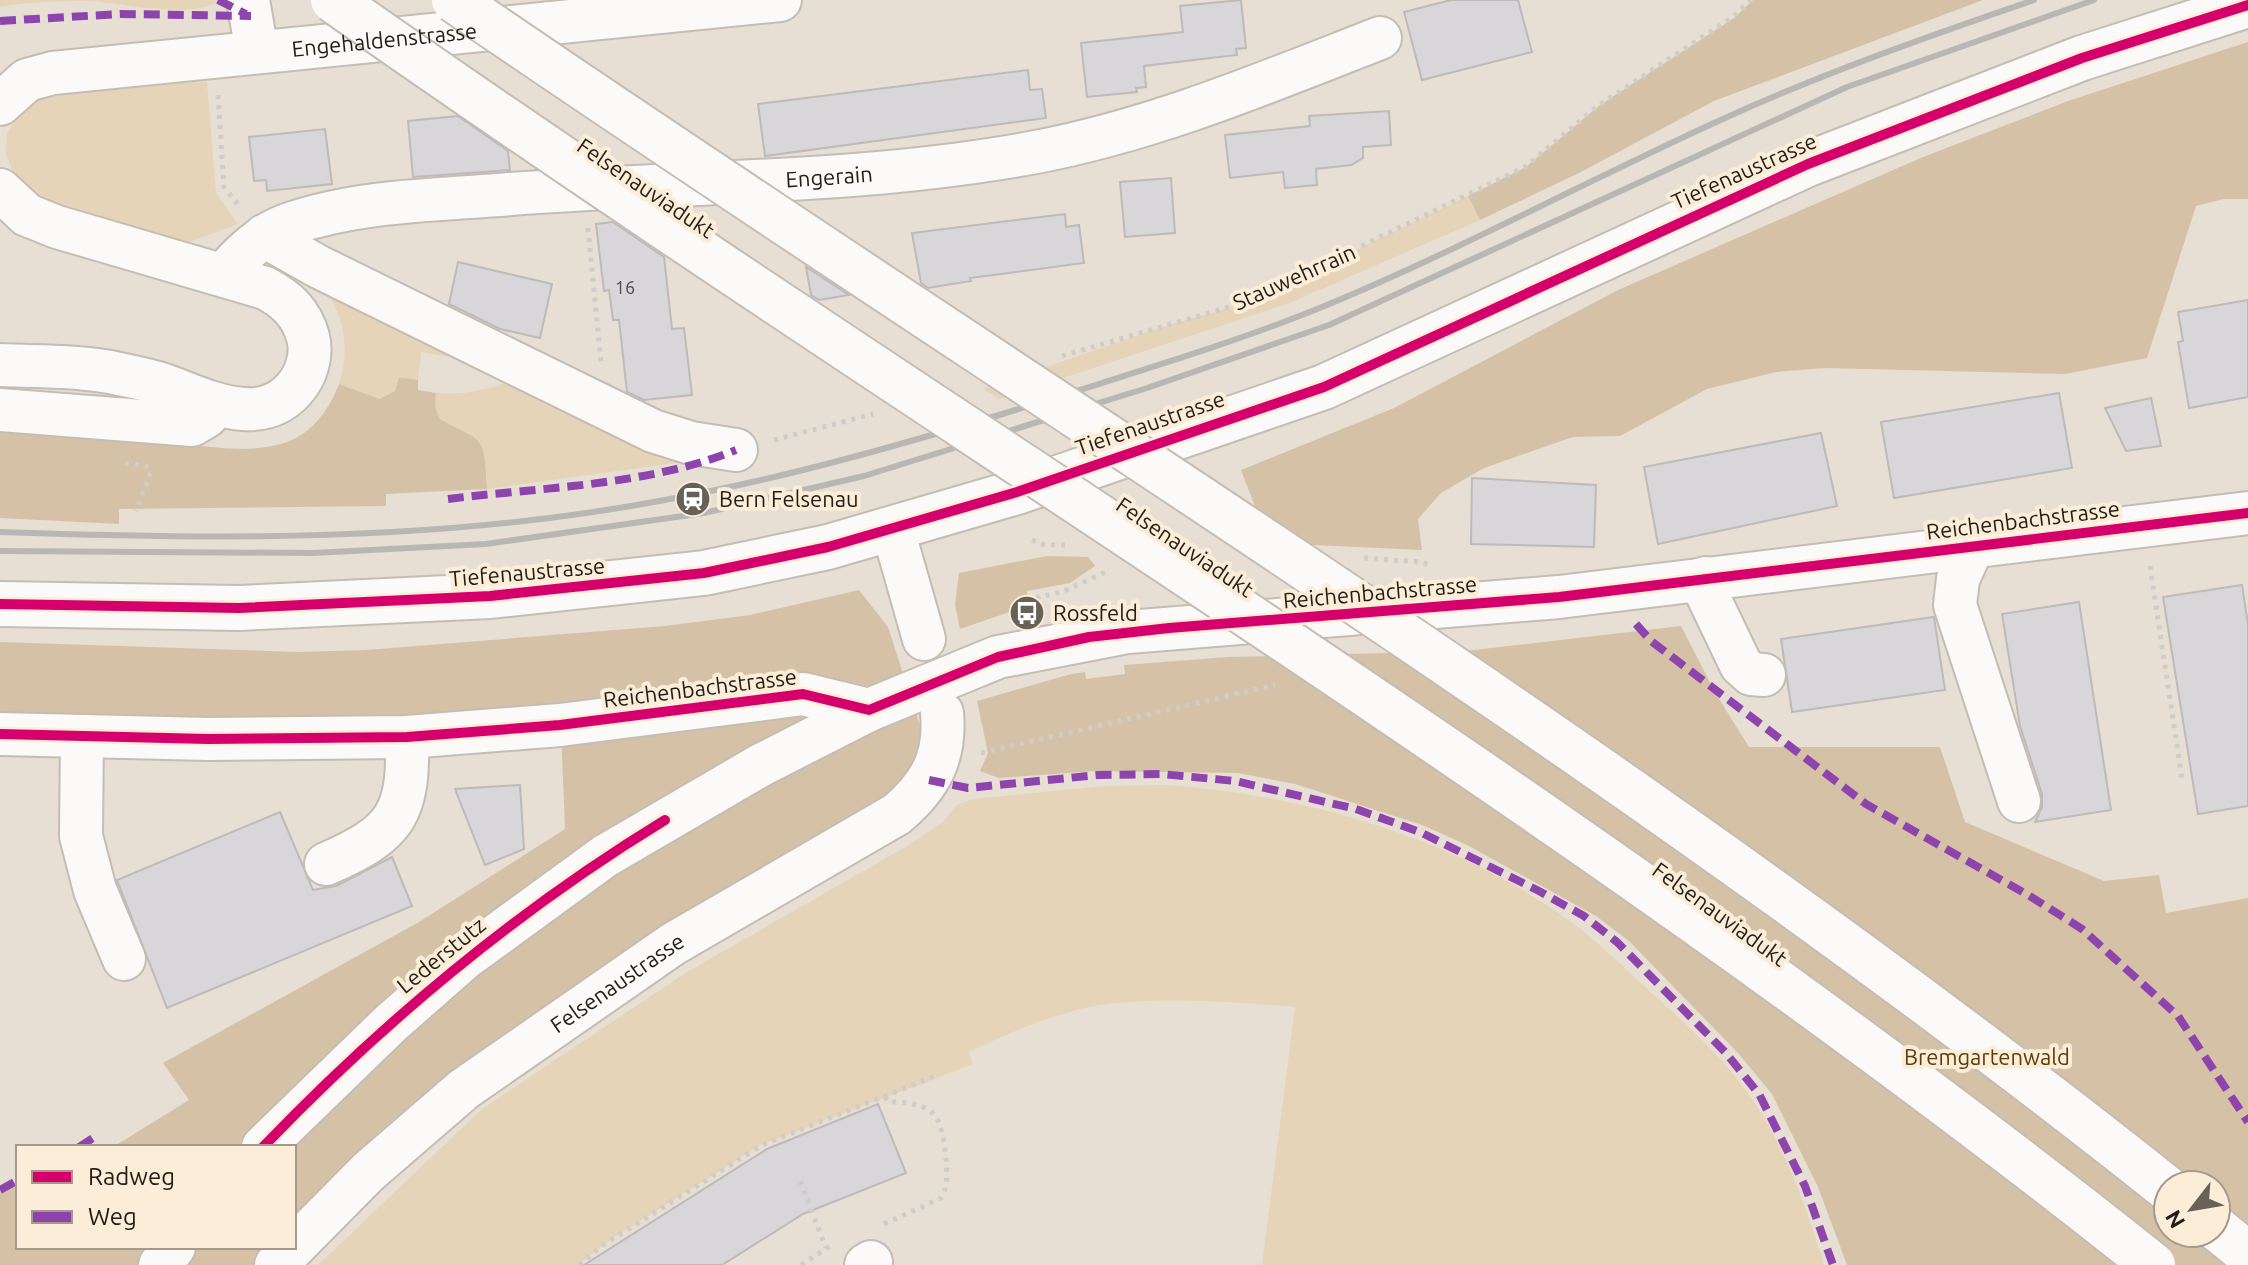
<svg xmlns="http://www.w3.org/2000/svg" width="2248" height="1265" viewBox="0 0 2248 1265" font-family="Ubuntu,sans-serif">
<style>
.green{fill:#e6d4b9}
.forest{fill:#d5c2a6;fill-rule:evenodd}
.building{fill:#d8d6d9;stroke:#bdbab9;stroke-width:2}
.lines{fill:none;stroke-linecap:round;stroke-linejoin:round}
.minor-casing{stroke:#c4bdb4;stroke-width:46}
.major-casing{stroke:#c4bdb4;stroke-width:48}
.highway-casing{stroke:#c4bdb4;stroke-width:48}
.path{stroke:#cfccc9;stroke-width:5;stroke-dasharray:4 6;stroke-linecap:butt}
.minor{stroke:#fbfaf8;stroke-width:42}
.major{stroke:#fbfaf8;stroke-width:44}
.highway{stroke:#fbfaf8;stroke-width:44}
.rail{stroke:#b9b7b4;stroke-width:6}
.highway-bridge-casing{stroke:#c4bdb4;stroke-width:48;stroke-linecap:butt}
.highway-bridge{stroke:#fbfaf8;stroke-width:44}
.quiet{stroke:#8e44ad;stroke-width:8;stroke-dasharray:16 8;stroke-linecap:butt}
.cycleway-casing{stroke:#fcedd8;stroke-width:15}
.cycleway{stroke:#d6006c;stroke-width:10}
.labels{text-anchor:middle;stroke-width:8;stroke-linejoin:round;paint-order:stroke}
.number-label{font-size:18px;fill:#504b46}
.street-label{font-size:22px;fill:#221d15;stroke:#fcedd8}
.poi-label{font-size:22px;fill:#221d15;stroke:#fcedd8;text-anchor:start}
.park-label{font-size:22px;fill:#5b3f0a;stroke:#fcedd8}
</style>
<rect width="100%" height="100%" fill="#e7dfd3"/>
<g class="green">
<path d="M0,0H219C195,21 119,2 86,1C58,1 28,2 0,7Z"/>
<polygon points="207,82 216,193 238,224 187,243 52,211 14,175 6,153 7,134 21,111 33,100 67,87"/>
<polygon points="1468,196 1480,220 1287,304 999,399 983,389 1165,326 1243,304"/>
<path d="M326,291L463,359L421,352L418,380L399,377L395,391L380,399L339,384C350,352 345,319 326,291Z"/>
<path d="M522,375L698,460L487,489C484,433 485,444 440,419L435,407L436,393C468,395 493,389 522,375Z"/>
<path d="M1166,785C1308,795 1453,837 1570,921C1596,940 1619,963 1643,985C1681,1019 1718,1052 1748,1093C1783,1142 1807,1208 1824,1265H1262L1295,1007C1236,1002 1141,995 1085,1008C1044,1018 1006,1034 969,1052L973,1064L761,1145L616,1236L578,1265H318L482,1109L687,972L909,845L943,822L957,805L973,799L1103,786Z"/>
</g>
<g class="forest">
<polygon points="1753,0 1983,0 1714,101 1579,173 1480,220 1468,196 1526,167 1600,105 1734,18"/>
<polygon points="2248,42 2248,199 2224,199 2196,206 2147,358 2065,374 1825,368 1776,372 1707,389 1620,436 1573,437 1484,468 1441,493 1418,519 1422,550 1269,543 1241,470 1394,408 1618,290 1923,157 2068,101"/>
<path d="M399,377L418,380V390L436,393L435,407L440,419C485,444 484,433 487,489L386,494V506L119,509V524L0,518V428C37,429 74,429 111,432C162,437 238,460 287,442C314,432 329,409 339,384L380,399L395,391Z"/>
<polygon points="1047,556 1088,557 1095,566 1070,583 1027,591 1027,606 960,629 955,605 959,573"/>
<polygon points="859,590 888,627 919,723 939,757 932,775 673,944 294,1246 294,1147 113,1147 189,1100 163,1063 419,922 565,829 560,707 357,719 0,716 0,642 297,652 366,650 665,626 750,615"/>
<path d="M1681,626L1716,694L1749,747H1940L1965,822L2104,881L2159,875L2166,913L2248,898V1265H1847L1818,1187L1772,1094L1738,1053L1630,942L1596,916L1467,845L1422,825L1295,784L1238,773L1096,771L999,778L980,771L988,753L977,701L1071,674L1085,672L1086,679L1125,674L1124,665L1228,657L1465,651ZM2168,1185H2216V1233H2168Z"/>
<polygon points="18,1181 18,1247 293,1247 275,1265 0,1265 0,1190"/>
</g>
<g class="building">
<polygon points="1241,0 1246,48 1236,49 1237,55 1144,66 1146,87 1136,88 1137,92 1087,97 1081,43 1183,32 1180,6"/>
<polygon points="1451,0 1518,0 1532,52 1422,80 1404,12"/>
<polygon points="1028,70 1030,90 1042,89 1046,118 765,156 758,104"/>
<polygon points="1389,111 1391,145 1363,147 1363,158 1351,165 1316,169 1317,185 1285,188 1283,172 1230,178 1225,135 1310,126 1309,116"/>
<polygon points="458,116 508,151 510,170 413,177 408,121"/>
<polygon points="325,129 332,184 267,191 266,180 254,181 249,137"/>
<polygon points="1171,178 1175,233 1125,237 1120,182"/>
<polygon points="1065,214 1066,227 1079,225 1084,263 970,278 971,281 928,288 921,283 912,233"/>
<polygon points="613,222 664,257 672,329 684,328 692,395 644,400 627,392 619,320 613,320 609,290 604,291 596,224"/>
<polygon points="458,262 552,284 540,338 500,329 449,304"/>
<polygon points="806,267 849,295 819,300 811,295"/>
<polygon points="2248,300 2248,397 2189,408 2178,342 2183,341 2178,312"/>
<polygon points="2059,393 2072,468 1894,498 1881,422"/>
<polygon points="2151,398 2161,446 2126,451 2105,408"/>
<polygon points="1821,433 1837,506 1658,544 1644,467"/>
<polygon points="1472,478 1596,485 1594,547 1471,544"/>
<polygon points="2242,585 2248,624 2248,806 2198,814 2163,597"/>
<polygon points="2079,602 2111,810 2035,822 2042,807 2042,794 2020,726 2002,614"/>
<polygon points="1934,617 1945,690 1792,712 1781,639"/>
<polygon points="520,785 524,849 485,865 455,789"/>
<polygon points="280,812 313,890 336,886 392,857 412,906 167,1008 117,880"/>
<polygon points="878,1104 906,1173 803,1214 722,1265 584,1265 767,1149"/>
</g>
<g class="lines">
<defs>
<g id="minor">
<polyline points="248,0 257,52"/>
<path id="s1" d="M0,104L27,80L53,73L780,0"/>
<path d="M0,190L27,215L57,227L265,288C286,299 301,312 308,337C312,352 308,370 299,383C264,432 206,400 164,385C147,379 128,376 110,372C74,366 37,366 0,365"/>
<polyline points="264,236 319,267 653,431 691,443 736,450"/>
<path id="s2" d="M224,274C242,253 263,233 290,224C360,200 438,200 511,194C685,181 865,184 1036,152C1156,129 1267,82 1380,38"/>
<polyline points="0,410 192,425 207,416 213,404"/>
<polyline points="893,530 924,639"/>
<polyline points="1973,546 1958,579 1955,605 2019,801"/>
<polyline points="1705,578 1707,594 1741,665 1751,674 1764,675"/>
<polyline points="0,734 208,739 407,737 560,725 803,694 869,710"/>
<polyline points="82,736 81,836 95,890 124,959"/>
<path d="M326,864C397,833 409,814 407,737"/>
<polyline points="263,1147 391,1023 465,958 605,856 761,765 869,710 998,657 1128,632 1559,597 2248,513"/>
<polyline points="160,1265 174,1247"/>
<path id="s3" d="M276,1265L368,1172L464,1089L673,944L897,814C930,786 946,758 942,713"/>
<polyline points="866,1265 871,1262"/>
</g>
<polyline id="major" points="0,604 239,608 490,596 704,573 828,547 1017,492 1324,387 1808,164 2082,58 2248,5"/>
<polyline id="highway" points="2216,1228 2248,1254"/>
</defs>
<use href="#minor" class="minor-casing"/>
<use href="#major" class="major-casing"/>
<use href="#highway" class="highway-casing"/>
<g class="path">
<polyline points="218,95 224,187 240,207"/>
<polyline points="588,228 601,362"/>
<polyline points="1062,356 1243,303 1525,167 1599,105 1733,17 1751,0"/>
<polyline points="774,440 873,414"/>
<polyline points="125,463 146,466 151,472 136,511"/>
<polyline points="1032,540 1045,545 1066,545"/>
<polyline points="1364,558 1420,562 1429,565"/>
<polyline points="2150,566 2182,779"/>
<polyline points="1041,609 1038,597 1062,592 1108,571"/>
<polyline points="981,753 1275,685"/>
<polyline points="800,1181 826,1248"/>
<path d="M884,1224L941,1198C952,1187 945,1130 936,1117C925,1103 905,1102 889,1102L885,1097"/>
<polyline points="579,1265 603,1245 762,1145 935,1076"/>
<polyline points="801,1265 830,1246"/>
</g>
<use href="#minor" class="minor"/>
<use href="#major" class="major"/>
<use href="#highway" class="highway"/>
<g class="rail">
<path d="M0,532C174,538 350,541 524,521C714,500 882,452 1064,395C1152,367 1242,340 1327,305C1459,250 1585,182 1714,123C1818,75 1926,37 2034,0"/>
<polyline points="0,551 313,553 486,544 704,513 864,476 1147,388 1329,325 1847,87 2094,0"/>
</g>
<defs>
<g id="highway-bridge">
<path d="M333,0C938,425 1574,803 2153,1265"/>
<path d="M454,0C1027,393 1624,756 2168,1189"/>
</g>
</defs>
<use href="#highway-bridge" class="highway-bridge-casing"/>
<use href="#highway-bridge" class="highway-bridge"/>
<g class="quiet">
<polyline points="218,0 246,14"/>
<polyline points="0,21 120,14 251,16"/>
<path d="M448,499C543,487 647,486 736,450"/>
<polyline points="1636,624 1651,641 1866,804 2028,895 2082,929 2178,1016 2248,1122"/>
<polyline points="929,780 968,788 1098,775 1161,774 1235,781 1356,809 1420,832 1537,890 1584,916 1617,942 1725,1052 1759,1094 1805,1186 1833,1265"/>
<polyline points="79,1147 93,1138"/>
<polyline points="0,1190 18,1180"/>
</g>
<defs>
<g id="cycleway">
<polyline points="0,604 239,608 490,596 704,573 828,547 1017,492 1324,387 1808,164 2082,58 2248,5"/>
<polyline points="0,734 208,739 407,737 560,725 803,694 869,710 998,657 1089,637 1169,628 1559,597 2248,513"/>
<path d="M263,1147C384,1021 516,911 665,820"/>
</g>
</defs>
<use href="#cycleway" class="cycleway-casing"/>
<use href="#cycleway" class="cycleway"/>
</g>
<defs>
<symbol id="station-disc" viewBox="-11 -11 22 22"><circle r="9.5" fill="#676158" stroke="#fcedd8"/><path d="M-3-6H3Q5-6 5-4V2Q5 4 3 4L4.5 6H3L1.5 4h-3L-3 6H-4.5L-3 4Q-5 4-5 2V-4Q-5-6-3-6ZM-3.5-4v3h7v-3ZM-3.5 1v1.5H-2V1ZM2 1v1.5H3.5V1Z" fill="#fff"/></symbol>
<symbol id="bus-disc" viewBox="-11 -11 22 22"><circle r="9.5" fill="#676158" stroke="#fcedd8"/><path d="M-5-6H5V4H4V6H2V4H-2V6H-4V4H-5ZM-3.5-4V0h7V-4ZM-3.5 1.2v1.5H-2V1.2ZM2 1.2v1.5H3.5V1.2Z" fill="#fff"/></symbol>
</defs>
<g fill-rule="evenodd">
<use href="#station-disc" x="673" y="479" width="40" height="40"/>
<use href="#bus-disc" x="1007" y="593" width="40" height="40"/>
</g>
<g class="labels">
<g class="number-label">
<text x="625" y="294">16</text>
</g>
<g class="street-label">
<text dy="8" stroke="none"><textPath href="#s1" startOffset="396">Engehaldenstrasse</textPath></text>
<text transform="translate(1744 171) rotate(-24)" y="8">Tiefenaustrasse</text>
<text dy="8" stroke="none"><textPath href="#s2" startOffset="626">Engerain</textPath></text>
<text transform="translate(646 188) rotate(34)" y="8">Felsenauviadukt</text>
<text transform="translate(1294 277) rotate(-24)" y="8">Stauwehrrain</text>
<text transform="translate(1150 423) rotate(-19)" y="8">Tiefenaustrasse</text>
<text transform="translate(2023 520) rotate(-7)" y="8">Reichenbachstrasse</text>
<text transform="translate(1185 547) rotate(34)" y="8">Felsenauviadukt</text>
<text transform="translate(527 572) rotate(-5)" y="8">Tiefenaustrasse</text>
<text transform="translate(1380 592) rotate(-5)" y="8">Reichenbachstrasse</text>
<text transform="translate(700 688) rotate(-7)" y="8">Reichenbachstrasse</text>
<text transform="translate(1720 914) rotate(36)" y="8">Felsenauviadukt</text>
<text transform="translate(441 955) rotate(-39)" y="8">Lederstutz</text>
<text dy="8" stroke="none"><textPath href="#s3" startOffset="444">Felsenaustrasse</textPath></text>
</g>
<g class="poi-label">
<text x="719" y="507">Bern Felsenau</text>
<text x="1053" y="621">Rossfeld</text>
</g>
<g class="park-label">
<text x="1987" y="1065">Bremgartenwald</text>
</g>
</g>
<rect x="16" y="1145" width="280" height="104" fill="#fcedd8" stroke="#a59a8a" stroke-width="2"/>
<rect x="32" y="1171" width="40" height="12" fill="#d6006c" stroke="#a59a8a" stroke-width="2"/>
<text x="88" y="1185" font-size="24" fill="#221d15">Radweg</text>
<rect x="32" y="1211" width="40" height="12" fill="#8e44ad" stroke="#a59a8a" stroke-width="2"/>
<text x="88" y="1225" font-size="24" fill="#221d15">Weg</text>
<g transform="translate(2192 1209) rotate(239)"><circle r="38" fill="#fcedd8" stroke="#a59a8a" stroke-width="2"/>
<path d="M0-6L14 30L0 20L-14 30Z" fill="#676158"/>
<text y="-12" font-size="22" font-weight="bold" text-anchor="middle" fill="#221d15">N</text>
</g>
</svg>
